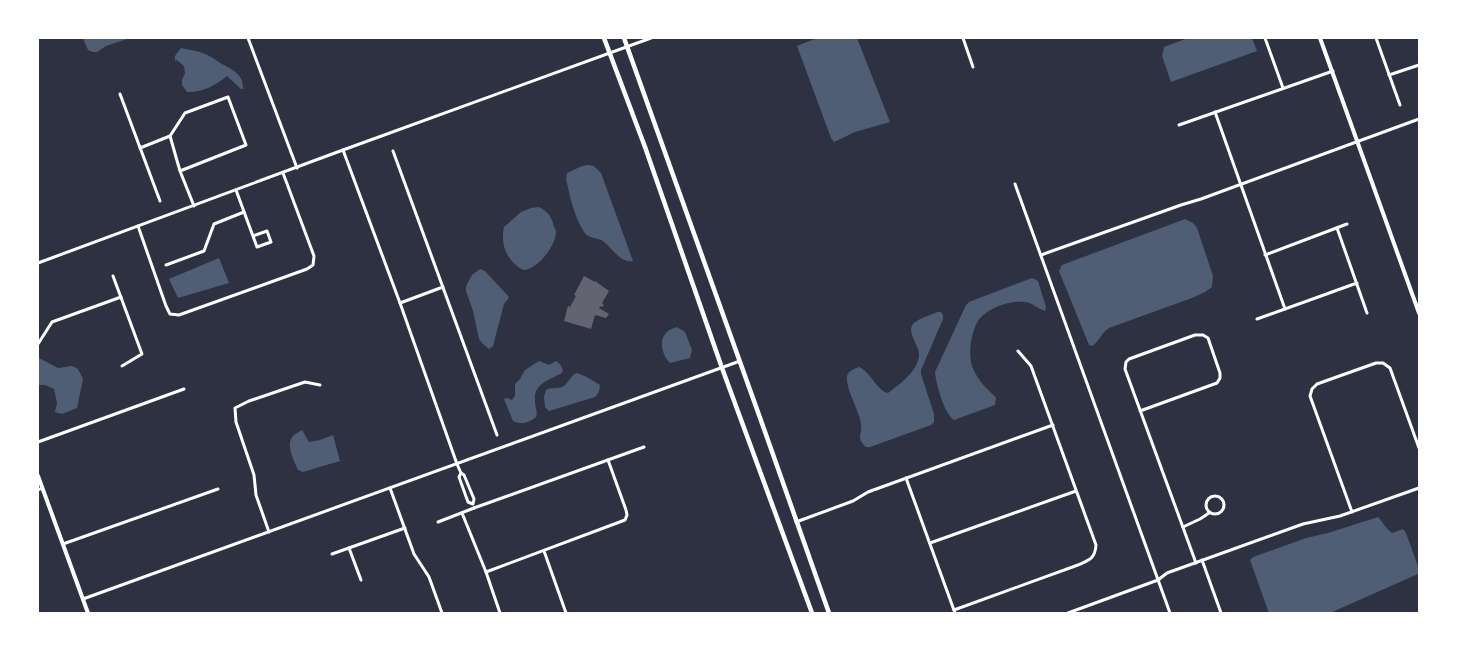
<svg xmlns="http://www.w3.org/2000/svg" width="1457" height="651" viewBox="0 0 1457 651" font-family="'IBM Plex Sans',sans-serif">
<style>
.water{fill:#4f5d75}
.building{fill:#626471}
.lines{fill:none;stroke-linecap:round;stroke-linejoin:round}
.minor{stroke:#fff;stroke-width:3}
.tertiary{stroke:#fff;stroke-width:4}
.secondary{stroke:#fff;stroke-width:4.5}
</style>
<rect width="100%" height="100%" fill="#2d3142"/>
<g class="water">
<polygon points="83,38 130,38 106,46 97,52 93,52 88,50"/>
<polygon points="817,38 857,38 890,122 855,132 834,142 831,138 797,46"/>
<polygon points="1188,38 1252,38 1257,51 1171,82 1162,56 1164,47"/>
<path d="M181,48C190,50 201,51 209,56C214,58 218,62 222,64C233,70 244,75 243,89H241L227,76C216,85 202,93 187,92L182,85V80L185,73L184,66L177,60L175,61V56Z"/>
<path d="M588,165L594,166L601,173L633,261C621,264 611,247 603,241C597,237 588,239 584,232C574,216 570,197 566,179L567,173L582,166Z"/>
<path d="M539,207C548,212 550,215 553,223C553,226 556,229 556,232C556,246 537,270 523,270C507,261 500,245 504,227L521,212L531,208Z"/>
<path d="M1185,219L1193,223L1197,228L1213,276L1212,287L1205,292L1192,298L1109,328C1101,333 1099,342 1092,346L1089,345L1059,271L1062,265Z"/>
<polygon points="219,258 229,283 178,298 169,279"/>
<polygon points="480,269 485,271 509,297 508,299 504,304 493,346 489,349 483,344 479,339 473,311 466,291 466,286 472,275"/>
<path d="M1032,278L1038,281L1046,307L1045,311C1038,309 1033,303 1025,302C1010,300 987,308 978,321C971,333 968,353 972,366C975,374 981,383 987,389C990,392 993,394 996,398L995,405L954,420C944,413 936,384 935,372L966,305L969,302Z"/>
<path d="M937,312H941L943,315V319L921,370V374L934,414V422L931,425L870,447H866C855,437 863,434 861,424C860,412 845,388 847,376C848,371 854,369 859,367C871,372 877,391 888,393C900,384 918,371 919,355C920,346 905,331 914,323C920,318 931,315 937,312Z"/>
<path d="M677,327L685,332L692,350L690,358L670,363C663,356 658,342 666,333C668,330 674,328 677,327Z"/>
<polygon points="39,358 58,368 72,366 78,369 83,379 77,408 62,414 55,412 57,403 54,389 45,385 38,385 38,360"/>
<path d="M539,361L549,365L556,361L560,364L563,370L562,373C549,380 533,384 535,401C535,407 538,412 536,417C529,423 521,425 513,421L504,399L507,398L512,400L515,396V384L520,379L525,370Z"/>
<path d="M577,373L585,376L600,385L599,392L595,397L549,411L545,407L544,397L546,390C551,387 557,389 562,387C569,384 569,376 577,373Z"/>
<path d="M302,430L309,442L320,440L333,435L340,461L303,472L298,470C294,460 285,445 293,436C295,434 299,432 302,430Z"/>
<path d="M1378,517C1383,522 1386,529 1392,533L1403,529L1406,533L1419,569L1418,574L1330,613H1269L1250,560L1253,557L1306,538L1328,533Z"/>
</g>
<polygon class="building" points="584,276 595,282 595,281 609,291 602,303 604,305 602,307 600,306 599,308 609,314 606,318 595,315 591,329 564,321 568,306 570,307 576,296 574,295"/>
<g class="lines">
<g class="minor">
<polyline points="248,38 297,168"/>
<polyline points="963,38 973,67"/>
<polyline points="1265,38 1283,88"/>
<polyline points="1376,38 1400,105"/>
<polyline points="1389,75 1419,65"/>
<polyline points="120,94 160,201"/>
<polyline points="1215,112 1285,309"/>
<polyline points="1179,125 1333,71"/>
<polyline points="140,148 170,136"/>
<polyline points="343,150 400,303 457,464 461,473 464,475 474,499 473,504 468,502 459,477 461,473"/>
<polyline points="393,151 497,435"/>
<polyline points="180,171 246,145 228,97 185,113 170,136 180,171 194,206"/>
<polyline points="1015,184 1170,613"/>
<polyline points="236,190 257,247 271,242 267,231 253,236"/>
<polyline points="138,226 166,306 170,314 179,315 307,269 313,265 314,256 283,173"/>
<polyline points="1337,228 1367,313"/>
<polyline points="1041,255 1181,205 1201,199 1419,119"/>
<polyline points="1265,255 1347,224"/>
<polyline points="38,263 343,150 651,38"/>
<polyline points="166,265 204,251 214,224 244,212"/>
<polyline points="113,276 142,354 122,366"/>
<polyline points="400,303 443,287"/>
<polyline points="1257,319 1357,283"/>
<polyline points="38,344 52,322 121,297"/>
<path d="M1140,411L1217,383L1220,378V373L1208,338L1203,335H1195L1129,359L1126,362L1125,369C1149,433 1172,498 1196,563"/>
<polyline points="38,442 184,389"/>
<polyline points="906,478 955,613"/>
<polyline points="390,488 414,554 429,577 442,613"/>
<polyline points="38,490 42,488"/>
<circle cx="1215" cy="505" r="9"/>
<polyline points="474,508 644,447"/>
<polyline points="1352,512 1310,396 1312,389 1317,384 1376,363 1383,363 1390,368 1419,448"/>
<polyline points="462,513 486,572 500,613"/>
<polyline points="438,522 474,508"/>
<polyline points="796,522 853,501 868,492 1053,425"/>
<polyline points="1183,527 1200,519 1209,513"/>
<polyline points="269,532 256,495 254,475 236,422 235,408 249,401 305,382 320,385"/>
<polyline points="930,543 1076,491"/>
<polyline points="63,544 218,489"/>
<polyline points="349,548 361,580"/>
<polyline points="544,551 566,613"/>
<polyline points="332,554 405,528"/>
<polyline points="1202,560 1221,613"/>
<polyline points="486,572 625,520 627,515 626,510 608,460"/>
<polyline points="83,599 740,361"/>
<path d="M954,610L1078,565C1089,560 1095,559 1096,545L1031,366L1018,351"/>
<polyline points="1068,613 1158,580 1167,573 1303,524 1340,516 1419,488"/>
</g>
<g class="tertiary">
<polyline points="1320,38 1419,313"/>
<polyline points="38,476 88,613"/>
</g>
<g class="secondary">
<polyline points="604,38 645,147 722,368 812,613"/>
<polyline points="624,38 764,429 829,613"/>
</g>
</g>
<rect width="1457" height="651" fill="none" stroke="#ffffff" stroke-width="78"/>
</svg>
